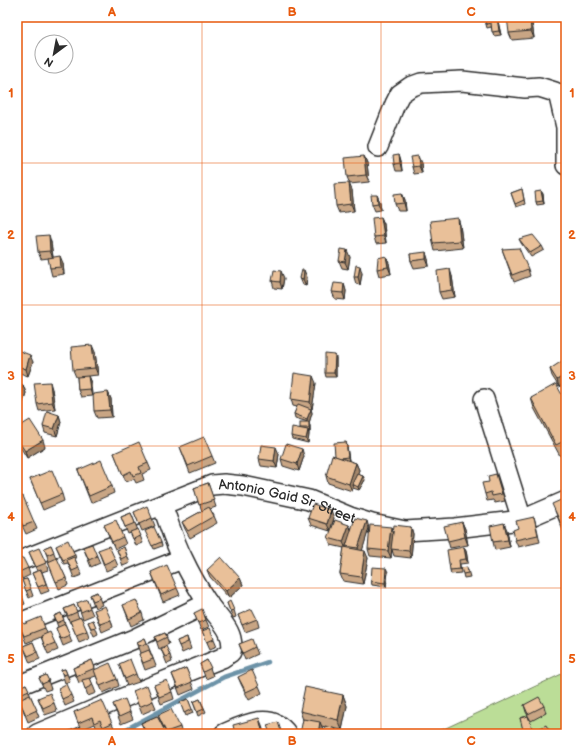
<svg xmlns="http://www.w3.org/2000/svg" width="583" height="751" viewBox="0 0 583 751" font-family="'Balsamiq Sans',sans-serif">
<style>
.green{fill:#bbdd97;stroke:#738461}
.lines{fill:none;stroke-linecap:round;stroke-linejoin:round}
.stream{stroke:#6d93a8;stroke-width:4.5}
.minor-casing{stroke:#2b2b2b;stroke-width:22}
.path{stroke:#2b2b2b;stroke-width:2.5;stroke-dasharray:1 3;stroke-linecap:butt}
.minor{stroke:#fff;stroke-width:19}
.wall{fill:#c8a584;stroke:#2b2b2b}
.shaded-wall{fill:#a3866b;stroke:#2b2b2b}
.building{fill:#e9c099;stroke:#2b2b2b}
.grid{fill:none;stroke:#e8590c;stroke-width:1;stroke-opacity:0.55}
.labels{text-anchor:middle;stroke-width:4;stroke-linejoin:round;paint-order:stroke}
.street-label{font-size:14px;fill:#2b2b2b;stroke:#fff}
.neatline{fill:none;stroke:#e8590c;stroke-width:1.5}
.grid-label{font-size:13px;text-anchor:middle;font-weight:bold;fill:#e8590c}
</style>
<rect width="100%" height="100%" fill="#fff"/>
<filter id="ink" filterUnits="userSpaceOnUse"><feTurbulence type="fractalNoise" baseFrequency=".025" numOctaves="2"/><feDisplacementMap in="SourceGraphic" scale="8" xChannelSelector="R" yChannelSelector="G"/><feConvolveMatrix kernelMatrix="1 2 1 2 8 2 1 2 1" color-interpolation-filters="sRGB"/></filter>
<g filter="url(#ink)">
<polygon class="green" points="566,672 566,734 433,734"/>
<g class="lines">
<polyline class="stream" points="117,734 224,677 268,662"/>
<defs>
<g id="minor">
<polyline points="378,147 395,104 400,94 410,87 421,83 462,81 525,88 539,87 555,92 559,97 566,127 566,165"/>
<polyline points="484,399 522,520"/>
<path id="s1" d="M17,562L212,485L224,484L243,486L309,500L350,517L372,524L405,531L455,528L522,520L566,501"/>
<polyline points="17,624 182,559"/>
<polyline points="17,686 134,639 208,603"/>
<path d="M37,734L98,708L222,658L231,652C236,631 217,618 207,602C198,588 190,574 183,559C174,542 169,523 162,505"/>
<path d="M224,734C244,725 271,711 287,734"/>
</g>
</defs>
<use href="#minor" class="minor-casing"/>
<polyline class="path" points="566,217 566,221"/>
<use href="#minor" class="minor"/>
</g>
<g class="wall">
<polygon points="484,17 497,17 501,35 494,36 491,27 487,28"/>
<polygon points="532,22 534,38 512,40 509,33"/>
<polygon points="399,154 401,161 402,171 396,171 394,164"/>
<polygon points="364,156 367,163 369,182 350,184 347,177"/>
<polygon points="421,163 422,173 414,174 412,167"/>
<polygon points="522,189 525,204 516,207 511,193"/>
<polygon points="352,190 354,211 339,213 336,206"/>
<polygon points="541,191 543,194 544,204 537,205 536,202"/>
<polygon points="402,193 405,200 406,211 398,211 395,204"/>
<polygon points="377,195 380,202 381,210 375,211 372,204"/>
<polygon points="381,217 384,224 386,243 376,244 374,237"/>
<polygon points="458,218 460,225 463,248 435,251 433,243"/>
<polygon points="519,239 542,246 544,250 531,257 521,243"/>
<polygon points="51,242 53,257 63,263 64,274 52,276 50,268 49,258 41,259 38,252"/>
<polygon points="502,249 528,269 530,276 514,282"/>
<polygon points="410,254 428,259 429,266 414,268 411,261"/>
<polygon points="350,257 348,269 342,268 339,261"/>
<polygon points="389,263 391,274 379,276 377,269"/>
<polygon points="362,273 360,285 356,284 354,277"/>
<polygon points="452,276 455,297 442,299 439,292"/>
<polygon points="307,277 306,286 303,285 300,278"/>
<polygon points="284,278 282,289 274,288 272,281"/>
<polygon points="344,284 346,291 345,300 335,299 332,292"/>
<polygon points="17,350 33,362 28,376 17,372"/>
<polygon points="95,352 98,375 88,376 91,383 92,396 81,397 78,390 77,377 76,377 73,370"/>
<polygon points="335,355 336,358 336,377 326,377 325,373"/>
<polygon points="566,361 566,383 559,387 552,376 550,369"/>
<polygon points="17,383 23,385 26,393 21,408 17,407"/>
<polygon points="316,383 312,409 311,409 312,413 309,423 310,426 310,432 309,432 309,434 308,443 292,439 291,436 308,422 295,418 294,414 297,407 293,406 291,399"/>
<polygon points="52,389 55,409 39,411 37,404"/>
<polygon points="108,392 111,399 112,417 97,418 94,411"/>
<polygon points="531,398 566,402 566,452 560,456 534,408"/>
<polygon points="59,415 61,422 57,436 45,433 43,426"/>
<polygon points="17,428 45,447 27,458 17,442"/>
<polygon points="346,442 347,446 349,461 356,463 359,470 357,474 363,476 365,480 359,490 353,488 352,491 328,483 326,476 335,456"/>
<polygon points="180,447 212,456 215,463 190,473"/>
<polygon points="114,453 148,463 151,470 142,474 144,480 136,483 134,479 126,482"/>
<polygon points="279,454 277,468 261,466 259,459"/>
<polygon points="304,456 299,471 283,466 281,459"/>
<polygon points="78,470 112,486 114,493 91,503"/>
<polygon points="496,474 505,501 495,503 493,500 487,501 485,494 489,482"/>
<polygon points="30,479 62,494 64,501 43,510"/>
<polygon points="208,483 216,507 210,509 214,516 217,523 190,538 185,529 182,522 202,511 194,488"/>
<polygon points="17,498 34,522 37,529 26,534 17,515"/>
<polygon points="566,506 566,533 564,533 555,511"/>
<polygon points="134,512 152,518 155,526 142,531"/>
<polygon points="131,513 143,543 136,546 131,533 128,534 121,517"/>
<polygon points="534,517 536,524 540,542 518,547 515,540 518,528"/>
<polygon points="308,518 334,518 330,531 311,525"/>
<polygon points="462,522 465,529 468,545 450,548 448,541"/>
<polygon points="104,525 123,537 126,544 115,549"/>
<polygon points="349,525 351,529 369,528 362,550 368,558 363,584 343,581 340,574 344,548 331,545 328,538"/>
<polygon points="411,527 413,534 411,558 394,556 392,550 391,558 370,556 368,549 393,532"/>
<polygon points="507,530 510,547 495,550 493,542"/>
<polygon points="147,534 161,542 162,546 154,549"/>
<polygon points="51,545 56,558 66,578 68,585 59,589 48,562 49,561 44,548"/>
<polygon points="56,546 75,555 76,559 75,559 82,575 74,578 68,563 64,564"/>
<polygon points="83,547 97,556 100,563 91,567"/>
<polygon points="124,547 130,563 123,566 117,550"/>
<polygon points="464,547 466,550 468,563 460,564 461,573 451,574 450,570"/>
<polygon points="98,550 115,559 118,566 106,571"/>
<polygon points="29,552 46,563 48,570 42,572 49,591 41,594 32,573 37,571"/>
<polygon points="17,560 28,568 30,575 22,579 17,567"/>
<polygon points="207,570 240,578 243,585 229,598 210,577"/>
<polygon points="468,570 470,577 464,578 463,574"/>
<polygon points="151,572 177,588 180,595 163,602"/>
<polygon points="388,572 386,587 372,585 371,581"/>
<polygon points="27,579 33,596 29,598 22,580"/>
<polygon points="17,582 25,604 17,607"/>
<polygon points="97,592 102,605 95,608 90,595"/>
<polygon points="77,603 90,608 93,615 83,619"/>
<polygon points="227,603 234,610 236,617 233,618"/>
<polygon points="74,605 79,618 87,631 89,638 79,642 71,623 70,623 64,609"/>
<polygon points="123,605 142,613 144,620 131,626"/>
<polygon points="94,610 111,620 113,627 102,632"/>
<polygon points="61,613 72,642 63,646 56,628 58,627 54,616"/>
<polygon points="194,613 206,620 209,627 201,630"/>
<polygon points="238,615 257,619 259,627 245,632"/>
<polygon points="93,620 98,634 94,636 88,622"/>
<polygon points="18,623 45,628 47,633 55,643 58,650 48,654 41,637 26,643"/>
<polygon points="202,631 214,639 217,646 210,649"/>
<polygon points="165,633 169,644 159,649 155,637"/>
<polygon points="187,637 191,649 182,653 177,641"/>
<polygon points="145,638 156,666 145,670 139,654 141,653 137,642"/>
<polygon points="33,642 40,659 30,663 23,646"/>
<polygon points="17,644 20,653 17,654"/>
<polygon points="239,644 255,647 258,654 245,660"/>
<polygon points="161,649 170,655 172,662 167,664"/>
<polygon points="17,658 20,667 17,668"/>
<polygon points="92,660 95,669 117,679 119,686 103,693 96,676 90,678 96,693 88,696 83,682 79,683 73,668"/>
<polygon points="207,660 213,676 206,679 200,664"/>
<polygon points="119,664 136,674 139,682 127,686"/>
<polygon points="186,668 194,689 180,695 172,674"/>
<polygon points="65,669 70,681 65,683 61,670"/>
<polygon points="46,675 51,689 45,691 39,678"/>
<polygon points="238,677 259,686 262,693 249,700 241,684"/>
<polygon points="26,684 39,717 28,722 19,700 22,699 17,688"/>
<polygon points="154,685 172,692 174,699 161,704"/>
<polygon points="58,688 71,695 74,702 65,706"/>
<polygon points="133,691 153,701 156,708 142,714"/>
<polygon points="343,695 347,706 342,730 321,726 323,729 303,720 300,711"/>
<polygon points="38,698 54,703 57,711 45,715"/>
<polygon points="188,699 193,713 186,716 180,702"/>
<polygon points="200,699 206,712 198,716 193,702"/>
<polygon points="113,704 130,712 133,719 121,724"/>
<polygon points="524,705 544,706 546,713 531,721 526,712"/>
<polygon points="17,707 21,718 17,720"/>
<polygon points="74,712 112,723 115,730 105,734 102,728 97,730 95,724 81,730"/>
<polygon points="158,715 180,727 182,734 166,734"/>
<polygon points="157,716 166,734 146,734 141,723"/>
<polygon points="528,716 530,723 534,734 525,734 520,718"/>
</g>
<g class="shaded-wall">
<polygon points="497,17 501,35 499,31"/>
<polygon points="530,17 532,22 534,38 531,31"/>
<polygon points="399,154 401,161 402,171 400,163"/>
<polygon points="364,156 367,163 369,182 366,175"/>
<polygon points="418,156 421,163 422,173 419,166"/>
<polygon points="349,183 352,190 354,211 351,204"/>
<polygon points="541,191 543,194 544,204 543,201"/>
<polygon points="402,193 405,200 406,211 404,203"/>
<polygon points="377,195 380,202 381,210 378,203"/>
<polygon points="381,217 384,224 386,243 384,236"/>
<polygon points="458,218 460,225 463,248 460,241"/>
<polygon points="49,235 51,242 53,258 50,251"/>
<polygon points="347,250 350,257 348,269 345,262"/>
<polygon points="426,252 428,259 429,266 426,259"/>
<polygon points="60,256 63,263 64,274 61,267"/>
<polygon points="386,256 389,263 391,274 388,267"/>
<polygon points="360,266 362,273 360,285 358,277"/>
<polygon points="450,269 452,276 455,297 452,290"/>
<polygon points="304,270 307,277 306,286 303,279"/>
<polygon points="281,271 284,278 282,289 280,282"/>
<polygon points="344,284 346,291 345,300 343,293"/>
<polygon points="92,345 95,352 98,375 95,368"/>
<polygon points="30,355 33,362 28,376 26,369"/>
<polygon points="335,355 336,358 336,377 334,373"/>
<polygon points="566,374 566,383 559,387 557,380"/>
<polygon points="88,376 91,383 92,396 90,389"/>
<polygon points="313,376 316,383 312,409 310,402"/>
<polygon points="50,382 52,389 55,409 52,402"/>
<polygon points="23,385 26,393 21,408 18,401"/>
<polygon points="108,392 111,399 112,417 110,410"/>
<polygon points="311,409 312,413 309,423 310,426 310,432 309,428 309,423 307,419"/>
<polygon points="59,415 61,422 57,436 54,429"/>
<polygon points="308,430 309,434 308,443 306,439"/>
<polygon points="43,440 45,447 27,458 25,451"/>
<polygon points="346,442 347,446 349,461 348,457"/>
<polygon points="276,447 279,454 277,468 274,461"/>
<polygon points="302,449 304,456 299,471 297,464"/>
<polygon points="356,463 359,470 354,485 352,484 353,488 352,491 349,484"/>
<polygon points="363,476 365,480 359,490 358,487"/>
<polygon points="331,510 334,518 330,531 327,524"/>
<polygon points="367,521 369,528 361,555 358,548"/>
<polygon points="462,522 465,529 468,545 465,537"/>
<polygon points="504,523 507,530 510,547 508,540"/>
<polygon points="349,525 352,532 346,546 346,549 343,542"/>
<polygon points="391,527 393,534 391,558 388,551"/>
<polygon points="411,527 413,534 411,558 409,551"/>
<polygon points="464,547 466,550 468,563 466,559"/>
<polygon points="365,551 368,558 363,584 361,577"/>
<polygon points="386,568 388,572 386,587 385,583"/>
<polygon points="240,578 243,585 229,598 226,591"/>
<polygon points="343,695 347,706 342,730 338,720"/>
<polygon points="259,718 262,725 264,734 263,734"/>
<polygon points="320,722 323,729 322,734 318,734"/>
</g>
<g class="building">
<polygon points="484,17 497,17 499,31 492,32 491,23 486,24"/>
<polygon points="507,17 530,17 531,31 509,33"/>
<polygon points="399,154 400,163 394,164 393,155"/>
<polygon points="364,156 366,175 347,177 345,158"/>
<polygon points="418,156 419,166 412,167 410,157"/>
<polygon points="349,183 351,204 336,206 334,184"/>
<polygon points="522,189 524,200 515,204 511,193"/>
<polygon points="541,191 543,201 536,202 535,192"/>
<polygon points="402,193 404,203 395,204 394,194"/>
<polygon points="371,195 377,195 378,203 372,204"/>
<polygon points="381,217 384,236 374,237 372,218"/>
<polygon points="458,218 460,241 433,243 430,221"/>
<polygon points="49,235 50,251 38,252 36,236"/>
<polygon points="533,235 542,246 530,253 519,239"/>
<polygon points="519,248 528,269 512,275 502,249"/>
<polygon points="341,249 347,250 345,262 339,261"/>
<polygon points="426,252 426,259 411,261 410,254"/>
<polygon points="60,256 61,267 50,268 48,258"/>
<polygon points="386,256 388,267 377,269 378,258"/>
<polygon points="356,265 360,266 358,277 354,277"/>
<polygon points="450,269 452,290 439,292 437,271"/>
<polygon points="274,270 281,271 280,282 272,281"/>
<polygon points="302,270 304,270 303,279 300,278"/>
<polygon points="334,283 344,284 343,293 332,292"/>
<polygon points="92,345 95,368 73,370 71,347"/>
<polygon points="17,350 30,355 26,369 17,366"/>
<polygon points="325,354 335,355 334,373 325,373"/>
<polygon points="565,359 566,361 566,374 557,380 550,369"/>
<polygon points="294,373 313,376 310,402 291,399"/>
<polygon points="88,376 90,389 78,390 77,377"/>
<polygon points="50,382 52,402 37,404 34,383"/>
<polygon points="17,383 23,385 18,401 17,401"/>
<polygon points="556,384 566,402 566,440 556,445 531,398"/>
<polygon points="108,392 110,410 94,411 93,394"/>
<polygon points="298,404 311,409 307,419 294,414"/>
<polygon points="47,411 59,415 54,429 43,426"/>
<polygon points="30,420 43,440 25,451 17,439 17,428"/>
<rect x="300" y="422" width="9" height="6"/>
<polygon points="292,427 308,430 306,439 291,436"/>
<polygon points="204,437 212,456 188,466 180,447"/>
<polygon points="139,442 148,463 139,467 141,473 133,476 131,471 123,475 114,453"/>
<polygon points="346,442 348,457 340,458 335,456 334,443"/>
<polygon points="286,444 302,449 297,464 281,459"/>
<polygon points="261,445 276,447 274,461 259,459"/>
<polygon points="332,455 356,463 349,484 326,476"/>
<polygon points="101,460 112,486 89,496 78,470"/>
<polygon points="52,470 62,494 40,503 30,479"/>
<polygon points="357,474 363,476 358,487 352,484"/>
<polygon points="496,474 502,494 492,496 491,492 485,494 482,483 489,482 488,476"/>
<polygon points="208,483 214,500 199,505 194,488"/>
<polygon points="23,496 34,522 23,526 17,513 17,498"/>
<polygon points="563,499 566,506 566,525 562,526 552,504"/>
<polygon points="313,504 331,510 327,524 308,518"/>
<polygon points="147,506 152,518 139,524 134,512"/>
<polygon points="209,507 214,516 188,531 182,522"/>
<polygon points="131,513 135,523 125,527 121,517"/>
<polygon points="534,517 538,535 515,540 513,530 518,528 516,521"/>
<polygon points="355,518 367,521 358,548 346,546"/>
<polygon points="116,520 123,537 112,542 104,525"/>
<polygon points="335,520 349,525 343,542 328,538"/>
<polygon points="462,522 465,537 448,541 444,526"/>
<polygon points="504,523 508,540 493,542 490,526"/>
<polygon points="370,525 391,527 388,551 368,549"/>
<polygon points="394,525 411,527 409,551 391,549"/>
<polygon points="154,527 161,542 152,546 145,531"/>
<polygon points="138,529 141,536 133,539 130,532"/>
<polygon points="68,540 75,555 63,560 56,546"/>
<polygon points="92,544 97,556 89,560 83,547"/>
<polygon points="51,545 54,552 47,555 44,548"/>
<polygon points="109,546 115,559 104,564 98,550"/>
<polygon points="124,547 127,556 121,559 117,550"/>
<polygon points="344,547 365,551 361,577 340,574"/>
<polygon points="464,547 466,559 459,560 460,569 450,570 447,550"/>
<polygon points="39,548 46,563 36,567 29,552"/>
<polygon points="74,557 79,568 72,571 67,560"/>
<polygon points="221,557 240,578 226,591 207,570"/>
<polygon points="23,558 28,568 19,572 17,567 17,560"/>
<polygon points="57,558 66,578 56,582 48,562"/>
<polygon points="167,565 177,588 161,595 151,572"/>
<polygon points="372,567 386,568 385,583 371,581"/>
<polygon points="467,567 468,573 463,574 461,568"/>
<polygon points="41,570 46,584 38,587 32,573"/>
<polygon points="27,579 31,589 26,591 22,580"/>
<polygon points="17,582 23,597 17,599"/>
<polygon points="97,592 100,598 93,601 90,595"/>
<polygon points="87,599 90,608 81,612 77,603"/>
<polygon points="136,600 142,613 129,619 123,605"/>
<polygon points="230,601 234,610 230,611 227,603"/>
<polygon points="74,605 77,612 68,616 64,609"/>
<polygon points="105,606 111,620 100,624 94,610"/>
<polygon points="202,609 206,620 198,623 194,613"/>
<polygon points="252,609 257,619 242,625 238,615"/>
<polygon points="61,613 64,620 57,623 54,616"/>
<polygon points="41,617 45,628 24,636 18,623 22,621 24,624"/>
<polygon points="81,617 87,631 76,635 70,621"/>
<polygon points="93,620 96,627 91,628 88,622"/>
<polygon points="65,624 70,635 60,639 56,628"/>
<polygon points="210,628 214,639 207,642 202,631"/>
<polygon points="50,632 55,643 45,647 41,636"/>
<polygon points="165,633 167,637 157,642 155,637"/>
<polygon points="187,637 188,642 179,646 177,641"/>
<polygon points="145,638 147,643 139,646 137,642"/>
<polygon points="252,639 255,647 243,653 239,644"/>
<polygon points="33,642 37,652 28,656 23,646"/>
<polygon points="166,646 170,655 165,657 161,649"/>
<polygon points="149,650 153,659 143,663 139,654"/>
<polygon points="130,659 136,674 125,679 119,664"/>
<polygon points="92,660 95,668 76,676 73,668"/>
<polygon points="207,660 211,668 203,672 200,664"/>
<polygon points="110,663 117,679 100,686 94,670"/>
<polygon points="186,668 192,682 178,688 172,674"/>
<polygon points="65,669 67,674 63,675 61,670"/>
<polygon points="252,670 259,686 246,692 238,677"/>
<polygon points="46,675 49,681 42,684 39,678"/>
<polygon points="90,678 93,685 85,689 82,680"/>
<polygon points="167,680 172,692 159,697 154,685"/>
<polygon points="26,684 29,690 20,694 17,688"/>
<polygon points="66,684 71,695 62,699 58,688"/>
<polygon points="147,685 153,701 139,707 133,691"/>
<polygon points="305,687 343,695 338,720 300,711"/>
<polygon points="50,693 54,703 43,708 38,698"/>
<polygon points="30,695 37,710 26,715 19,700"/>
<polygon points="539,697 544,706 528,714 524,705"/>
<polygon points="125,699 130,712 119,717 113,704"/>
<polygon points="188,699 192,709 184,713 180,702"/>
<polygon points="200,699 204,709 197,712 193,702"/>
<polygon points="102,700 112,723 103,727 100,720 94,723 92,717 78,723 74,712"/>
<polygon points="17,707 19,711 17,712"/>
<polygon points="171,709 180,727 166,732 158,715"/>
<polygon points="157,716 166,733 163,734 147,734 141,723"/>
<polygon points="528,716 532,728 523,730 520,718"/>
<polygon points="259,718 263,734 235,734 233,725"/>
<polygon points="303,719 320,722 318,734 300,734"/>
<polygon points="278,722 282,734 270,734 267,725"/>
<polygon points="546,725 551,734 540,734 537,730"/>
<polygon points="325,726 336,729 335,734 323,734"/>
</g>
</g>
<path class="grid" d="M202,17V734M381,17V734M17,163H566M17,305H566M17,446H566M17,588H566"/>
<g class="labels">
<g class="street-label">
<text dy="5" stroke="none"><textPath href="#s1" startOffset="287">Antonio Gaid Sr. Street</textPath></text>
</g>
</g>
<rect width="583" height="751" fill="none" stroke="#fff" stroke-width="44"/>
<g transform="translate(54 54) rotate(212)"><circle r="19" fill="#ffffff" stroke="#aaaaaa"/>
<path d="M0-3L7 15L0 10L-7 15Z" fill="#2b2b2b"/>
<text y="-6" font-size="11" font-weight="bold" text-anchor="middle" fill="#2b2b2b">N</text>
</g>
<rect x="22" y="22" width="539" height="707" class="neatline"/>
<g class="grid-label">
<text x="112" y="16">A</text>
<text x="292" y="16">B</text>
<text x="471" y="16">C</text>
<text x="11" y="97">1</text>
<text x="572" y="97">1</text>
<text x="11" y="239">2</text>
<text x="572" y="239">2</text>
<text x="11" y="380">3</text>
<text x="572" y="380">3</text>
<text x="11" y="521">4</text>
<text x="572" y="521">4</text>
<text x="11" y="663">5</text>
<text x="572" y="663">5</text>
<text x="112" y="745">A</text>
<text x="292" y="745">B</text>
<text x="471" y="745">C</text>
</g>
</svg>
